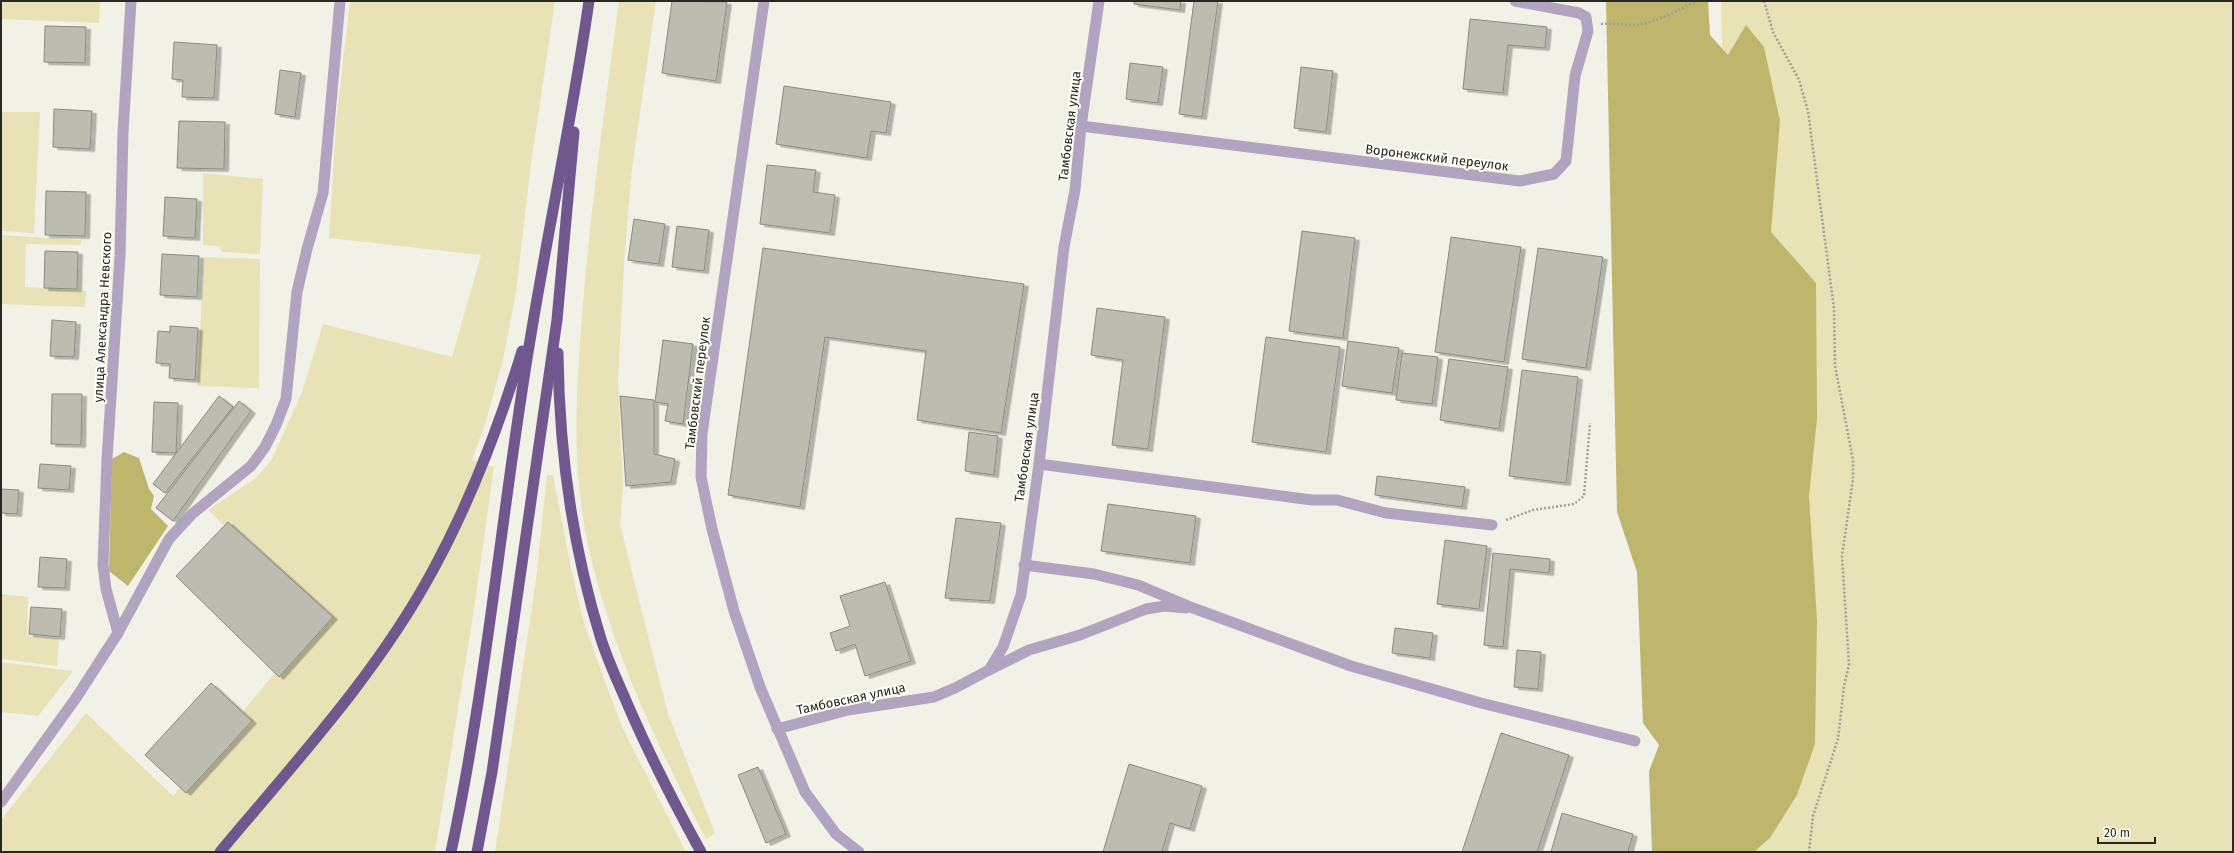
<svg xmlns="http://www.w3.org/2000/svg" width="2234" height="853" viewBox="0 0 2234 853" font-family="'Fira Sans',sans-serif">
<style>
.green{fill:#e7e3b6}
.forest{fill:#beb66c}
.building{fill:#bcbcb1;stroke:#8a8a80;filter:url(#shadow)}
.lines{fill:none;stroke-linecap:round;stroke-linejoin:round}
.path{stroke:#a09f98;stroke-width:2.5;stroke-dasharray:2 2;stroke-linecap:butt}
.minor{stroke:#b0a4c1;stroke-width:11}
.trunk{stroke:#70588f;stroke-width:11}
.labels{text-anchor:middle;stroke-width:4;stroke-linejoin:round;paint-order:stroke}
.street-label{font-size:13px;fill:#282724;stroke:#fffff8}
</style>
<defs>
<filter id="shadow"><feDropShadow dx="4.5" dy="2.5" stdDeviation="0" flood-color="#0004"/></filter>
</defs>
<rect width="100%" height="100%" fill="#f2f1e7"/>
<g class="green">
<polygon points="1,1 100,1 99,23 1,19"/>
<polygon points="350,1 555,1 531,164 516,292 503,360 486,421 472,460 494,467 474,609 435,852 1,852 1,820 86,713 173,796 320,618 208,510 256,478 272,459 302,392 323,324 452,357 481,255 329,238 336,122"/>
<path d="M619,1H656L632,168L624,263L618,380L623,488L620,525L668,714L715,833L706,839C659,748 611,649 589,549C571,470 576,396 582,316C590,211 605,106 619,1Z"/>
<polygon points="1721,1 2233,1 2233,852 1742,852"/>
<polygon points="1,112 40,112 34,233 1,231"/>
<polygon points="203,173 263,179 260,254 222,252 219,246 203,245"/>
<polygon points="1,235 81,240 81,245 26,244 25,287 86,291 85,307 1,304"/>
<polygon points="204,257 260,259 259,388 197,386"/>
<polygon points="547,475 553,475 571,568 583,619 605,682 623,729 686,852 495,852 536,580"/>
<polygon points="1,594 28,597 27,635 59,639 57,666 1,659"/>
<polygon points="1,662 73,671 38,716 1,712"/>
</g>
<g class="forest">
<polygon points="1606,1 1708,1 1710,35 1728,55 1746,25 1764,47 1780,121 1771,232 1816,283 1817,418 1809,496 1817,620 1815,744 1797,795 1770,838 1754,852 1652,852 1649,771 1659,745 1643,723 1637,572 1617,512"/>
<polygon points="124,452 139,458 149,489 154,496 151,509 168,526 128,586 109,571 112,459"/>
</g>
<g class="building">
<polygon points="672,1 727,2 716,81 662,73"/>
<polygon points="1134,1 1181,1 1180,10 1134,4"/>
<polygon points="1194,1 1218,1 1202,117 1179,114"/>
<polygon points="1470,19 1547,27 1545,48 1508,45 1503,93 1463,89"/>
<polygon points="45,26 86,27 85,63 44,62"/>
<polygon points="174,42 217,45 214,98 182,97 183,80 172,79"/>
<polygon points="1130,63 1163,67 1158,103 1126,99"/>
<polygon points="1301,67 1333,71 1326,132 1294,128"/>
<polygon points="280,70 301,73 295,117 275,114"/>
<polygon points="784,86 891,102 886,133 871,131 867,158 776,144"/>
<polygon points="54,109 92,111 90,149 53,147"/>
<polygon points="179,121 225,122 224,169 177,168"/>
<polygon points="767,165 816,170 813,192 835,195 830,233 760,224"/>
<polygon points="46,191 86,192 85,236 45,235"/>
<polygon points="165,197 197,199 195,238 163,236"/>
<polygon points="634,219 665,224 659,264 628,260"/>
<polygon points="677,226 709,230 704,271 672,267"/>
<polygon points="1302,231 1355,238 1343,338 1289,331"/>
<polygon points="1451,237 1521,247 1504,362 1435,352"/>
<polygon points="763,248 1024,284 1001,433 917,420 926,351 825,337 800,507 728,495"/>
<polygon points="1538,248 1603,257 1586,368 1522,359"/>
<polygon points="45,251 78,252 77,289 44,288"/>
<polygon points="162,254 199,256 197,297 160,295"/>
<polygon points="1097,308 1165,317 1148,449 1112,445 1123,360 1091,355"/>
<polygon points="52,320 76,322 74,357 50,356"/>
<polygon points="170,326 198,328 195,380 169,378 170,364 156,363 158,331 170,332"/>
<polygon points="1266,337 1340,347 1326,452 1252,442"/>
<polygon points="663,340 693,344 683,424 665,421 668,404 655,402"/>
<polygon points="1348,341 1399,348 1392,393 1342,386"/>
<polygon points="1402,353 1438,357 1432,404 1396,400"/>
<polygon points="1449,359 1508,367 1499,429 1440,420"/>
<polygon points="1522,370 1578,377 1566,483 1509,476"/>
<polygon points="52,394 82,394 81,445 51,444"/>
<polygon points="219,396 233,407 165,493 153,484"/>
<polygon points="620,396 654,400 654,454 675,459 671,482 626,486"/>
<polygon points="239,401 251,411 173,521 156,508"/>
<polygon points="154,402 178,403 176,453 152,452"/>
<polygon points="969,432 998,436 994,475 965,471"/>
<polygon points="40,464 71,466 69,490 38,488"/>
<polygon points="1377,476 1465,487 1462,507 1375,495"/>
<polygon points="1,489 19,490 17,514 1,513"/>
<polygon points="1108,504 1196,516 1190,563 1101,551"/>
<polygon points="956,518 1001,523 990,601 945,598"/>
<polygon points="228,522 333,617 279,677 176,576"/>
<polygon points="1445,540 1487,546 1479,609 1437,604"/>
<polygon points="1493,553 1550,559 1549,573 1510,569 1503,647 1484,645"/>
<polygon points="40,557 67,559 65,588 38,587"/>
<polygon points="885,582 911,661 865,676 855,644 836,651 830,633 850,626 840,596"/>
<polygon points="31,607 62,609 60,637 29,634"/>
<polygon points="1395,628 1433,633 1430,658 1392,653"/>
<polygon points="1517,650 1541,652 1538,689 1514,687"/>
<polygon points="211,683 252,721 186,793 145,755"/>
<polygon points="1501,733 1569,755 1537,852 1462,852"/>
<polygon points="1129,764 1202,786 1190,829 1170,823 1162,852 1103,852"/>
<polygon points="758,767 786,834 766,843 738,775"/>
<polygon points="1562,813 1633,834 1628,852 1551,852"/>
</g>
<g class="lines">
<g class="path">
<polyline points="1764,1 1773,32 1799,80 1808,111 1834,309 1835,366 1853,460 1853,479 1842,556 1849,665 1844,686 1838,739 1813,816 1809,852"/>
<path d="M1601,24C1613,23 1624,25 1635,25C1653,24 1681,9 1696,1"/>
<polyline points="1506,520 1533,510 1574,504 1584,496 1590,423"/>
</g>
<g class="minor">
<polyline points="764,1 702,434 701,477 712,529 734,611 760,687 805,792 836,834 859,852"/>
<polyline points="1081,126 1520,181 1554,174 1566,161 1575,76 1588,31 1586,17 1579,13 1515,1"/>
<polyline points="1039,464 1312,500 1337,500 1386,513 1492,525"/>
<polyline points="1024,565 1094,574 1138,585 1193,608 1351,666 1481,703 1635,741"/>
<polyline points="118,633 106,589 103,565 107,459 120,256 123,132 131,1"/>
<polyline points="989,670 1029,650 1080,635 1146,609 1165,606 1186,608"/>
<polyline points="777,729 848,710 934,697 955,688 989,670 1003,647 1021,595 1039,464 1064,247 1075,190 1081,126 1099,1"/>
<polyline points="1,802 76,698 118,633 169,539 192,514 251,466 265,447 276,425 286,399 297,292 307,249 323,193 340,1"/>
</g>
<g class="trunk">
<path d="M558,353C559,450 572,546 601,639C608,661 618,682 627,703C649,754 674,803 701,852"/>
<path d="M220,852C295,762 377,674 433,570C471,500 499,427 522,351"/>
<path d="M451,852C483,702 498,549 521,398C540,265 570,134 589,1"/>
<polyline points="477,852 492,772 557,320 574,132"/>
</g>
</g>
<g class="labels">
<g class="street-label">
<text transform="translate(1069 126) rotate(-83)" y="5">Тамбовская улица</text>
<text transform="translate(1437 157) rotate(7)" y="5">Воронежский переулок</text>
<text transform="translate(102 317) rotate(-87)" y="5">улица Александра Невского</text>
<text transform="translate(697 383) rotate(-83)" y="5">Тамбовский переулок</text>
<text transform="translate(1026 447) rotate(-82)" y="5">Тамбовская улица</text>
<text transform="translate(851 698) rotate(-12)" y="5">Тамбовская улица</text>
</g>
</g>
<rect width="2234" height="853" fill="none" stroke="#282724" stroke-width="4"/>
<path d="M2098 837v6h57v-6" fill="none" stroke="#282724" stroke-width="2"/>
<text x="2104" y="837" font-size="12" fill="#282724" stroke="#fffff8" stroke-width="3" paint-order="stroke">20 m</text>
</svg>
